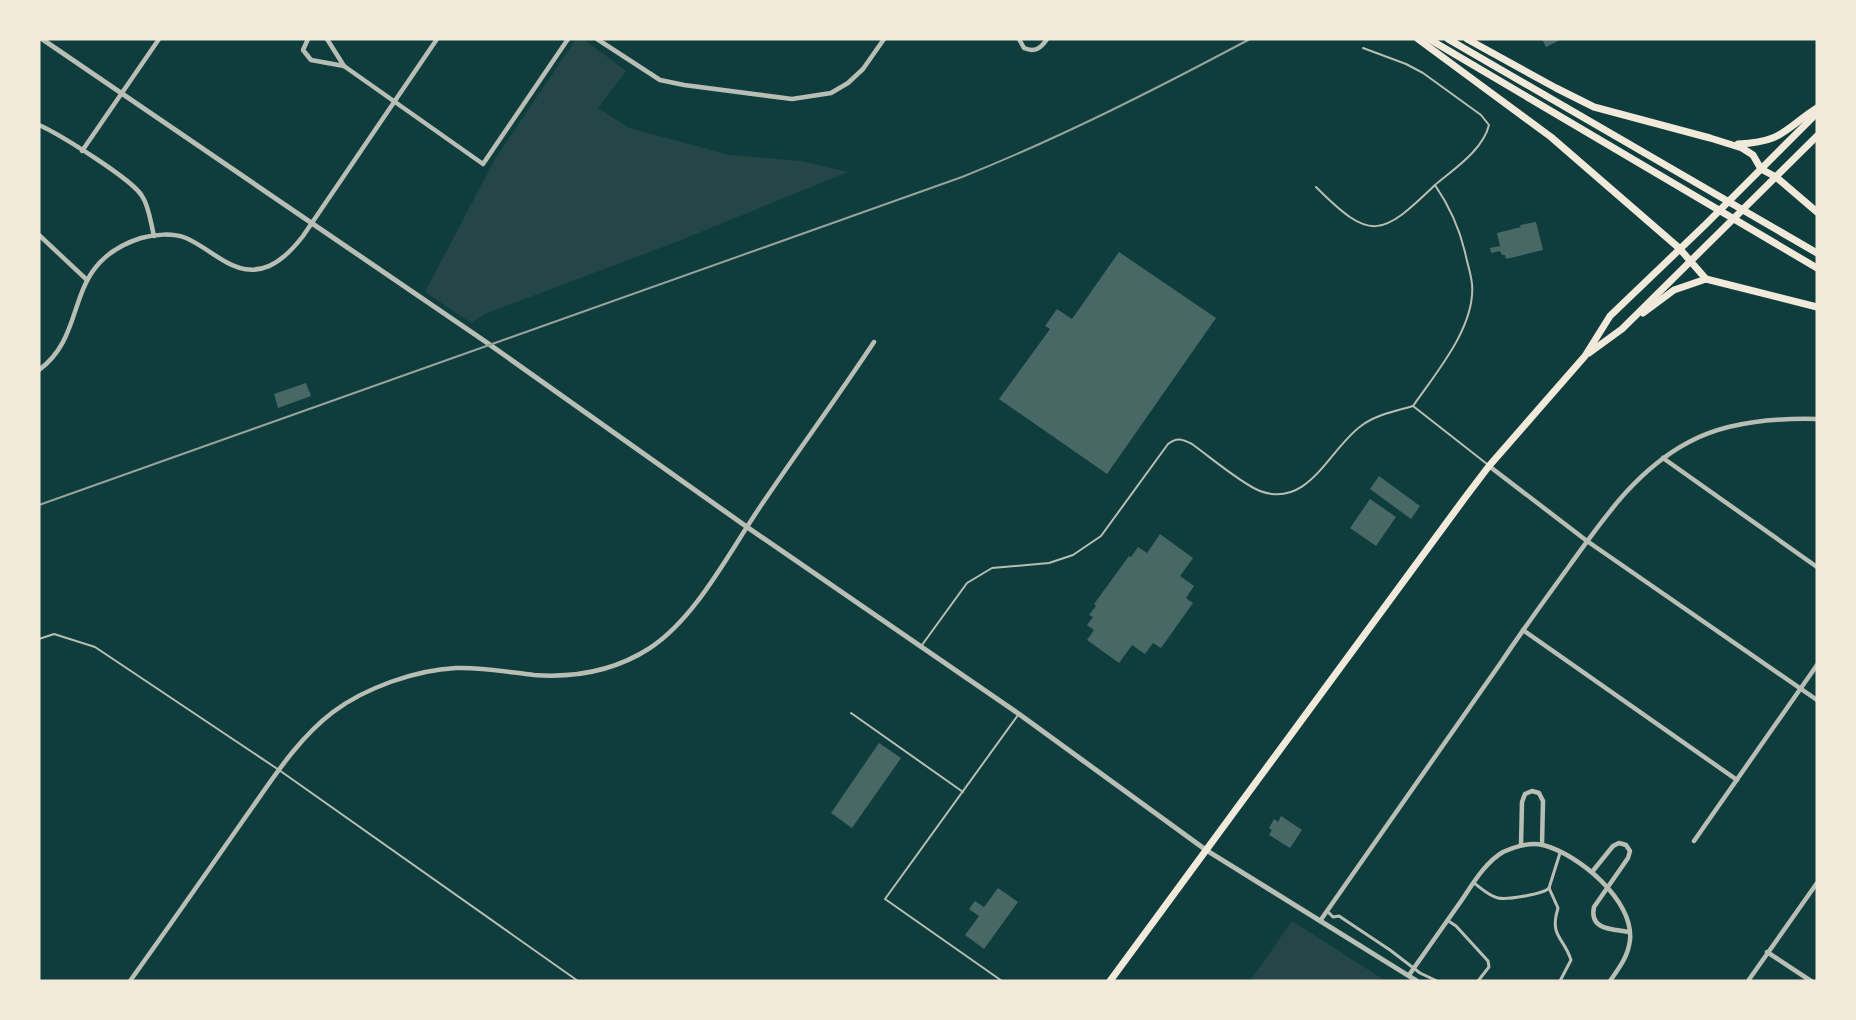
<svg xmlns="http://www.w3.org/2000/svg" width="1856" height="1020" viewBox="0 0 1856 1020" font-family="'Libre Baskerville',serif">
<style>
.green{fill:#244646}
.building{fill:#486865}
.lines{fill:none;stroke-linecap:round;stroke-linejoin:round}
.service{stroke:#b8beb3;stroke-width:2}
.pedestrian{stroke:#b8beb3;stroke-width:3}
.minor{stroke:#b8beb3;stroke-width:4.5}
.tertiary{stroke:#b8beb3;stroke-width:5}
.primary{stroke:#f1e9da;stroke-width:7}
.rail{stroke:#97a49c;stroke-width:2}
</style>
<rect width="100%" height="100%" fill="#0f3d3e"/>
<g class="green">
<polygon points="576,39 583,39 626,71 598,108 629,128 730,155 802,161 848,172 676,242 485,314 471,323 425,292 495,159"/>
<polygon points="1292,921 1386,981 1250,981"/>
</g>
<g class="building">
<polygon points="1542,39 1562,39 1546,47"/>
<polygon points="1536,222 1543,250 1506,259 1505,255 1502,255 1500,251 1491,253 1490,248 1500,246 1497,233 1521,227 1520,225"/>
<polygon points="1119,252 1216,318 1107,474 999,399 1050,329 1045,326 1057,309 1072,319"/>
<polygon points="306,383 311,396 278,408 274,394"/>
<polygon points="1379,476 1420,506 1411,519 1370,489"/>
<polygon points="1370,499 1396,517 1376,546 1350,528"/>
<polygon points="1160,534 1193,558 1180,576 1194,586 1186,598 1193,603 1161,648 1153,643 1145,654 1132,645 1119,663 1087,640 1094,630 1087,625 1093,617 1089,615 1096,606 1094,604 1129,556 1131,557 1138,547 1147,553"/>
<polygon points="879,743 901,758 852,828 831,813"/>
<polygon points="1281,816 1302,830 1290,848 1269,835 1272,830 1269,828 1274,819 1278,822"/>
<polygon points="998,888 1018,902 984,949 965,935 979,916 969,909 975,901 984,907"/>
</g>
<g class="lines">
<g class="service">
<path d="M1363,48L1406,64L1423,73L1481,115L1489,125C1483,150 1454,169 1435,185C1450,207 1459,227 1465,252C1467,263 1471,273 1472,284C1476,326 1436,373 1413,406L1487,464"/>
<path d="M1316,187C1371,242 1381,237 1435,185"/>
<polyline points="39,639 54,634 95,647 279,770 578,981"/>
<path d="M922,645L967,583L992,568L1049,563L1073,555L1101,536L1168,444C1177,437 1182,439 1192,444C1210,457 1242,484 1260,491C1309,509 1329,449 1361,426C1375,415 1396,411 1413,406"/>
<polyline points="851,713 963,792"/>
<polyline points="1002,981 885,899 1018,715"/>
</g>
<g class="pedestrian">
<path d="M1560,853L1549,888L1558,908C1549,937 1564,937 1571,960L1560,981"/>
<path d="M1474,883C1481,888 1489,896 1498,898C1507,900 1544,894 1549,888"/>
<polyline points="1327,911 1333,917 1339,916 1390,950 1420,973 1437,981"/>
<polyline points="1447,920 1456,926 1488,961 1489,967 1478,981"/>
</g>
<g class="minor">
<polyline points="308,39 303,50 311,60 344,66"/>
<polyline points="327,39 344,66 483,164 568,39"/>
<polyline points="597,39 660,80 684,85 792,99 831,93 848,83 863,69 884,39"/>
<path d="M1019,39L1024,48C1035,53 1041,48 1047,39"/>
<path d="M39,125C59,134 132,179 142,196C149,206 151,224 154,236"/>
<polyline points="82,151 159,39"/>
<polyline points="39,235 87,280"/>
<path d="M39,370C91,332 60,264 141,238C155,234 173,233 186,238C200,244 213,255 226,262C259,281 283,262 303,236L437,39"/>
<polyline points="1663,458 1817,567"/>
<polyline points="1489,466 1587,541 1817,700"/>
<polyline points="1523,630 1737,780"/>
<polyline points="1694,841 1817,665"/>
<polyline points="1521,845 1522,802 1525,794 1532,791 1539,793 1543,801 1542,845"/>
<path d="M1592,872L1613,846L1619,843L1626,845L1630,851L1628,858L1594,907C1589,930 1612,929 1629,932"/>
<path d="M1320,921C1381,835 1441,748 1502,661C1524,628 1547,597 1570,565C1604,518 1636,470 1689,442C1726,422 1776,418 1817,419"/>
<polyline points="1767,952 1811,981"/>
<path d="M1409,975C1425,952 1442,928 1459,904C1471,887 1484,863 1503,852C1514,847 1530,842 1543,845C1578,854 1634,900 1630,940C1628,957 1619,968 1610,981"/>
<path d="M130,981C168,928 205,875 242,822C270,783 295,741 333,712C365,688 415,670 456,668C482,667 508,672 534,675C575,678 616,670 650,648C696,618 730,551 760,507C797,452 837,398 874,342"/>
<polyline points="1748,981 1817,883"/>
</g>
<polyline class="tertiary" points="42,39 486,342 747,527 1019,714 1206,850 1417,981"/>
<g class="primary">
<polyline points="1418,39 1551,137 1679,248 1706,279 1817,307"/>
<polyline points="1429,39 1817,268"/>
<polyline points="1448,39 1817,253"/>
<polyline points="1467,39 1556,88 1594,107 1710,138 1742,148 1753,155 1761,169 1776,177 1817,212"/>
<path d="M1738,144C1783,142 1783,130 1817,108"/>
<polyline points="1643,313 1674,290 1706,279"/>
<polyline points="1589,353 1622,329 1817,136"/>
<polyline points="1110,981 1464,499 1489,466 1585,356 1610,316 1706,224 1817,113"/>
</g>
<path class="rail" d="M39,505L962,177C1062,137 1156,89 1250,39"/>
</g>
<rect width="1856" height="1020" fill="none" stroke="#f1e9da" stroke-width="81"/>
</svg>
